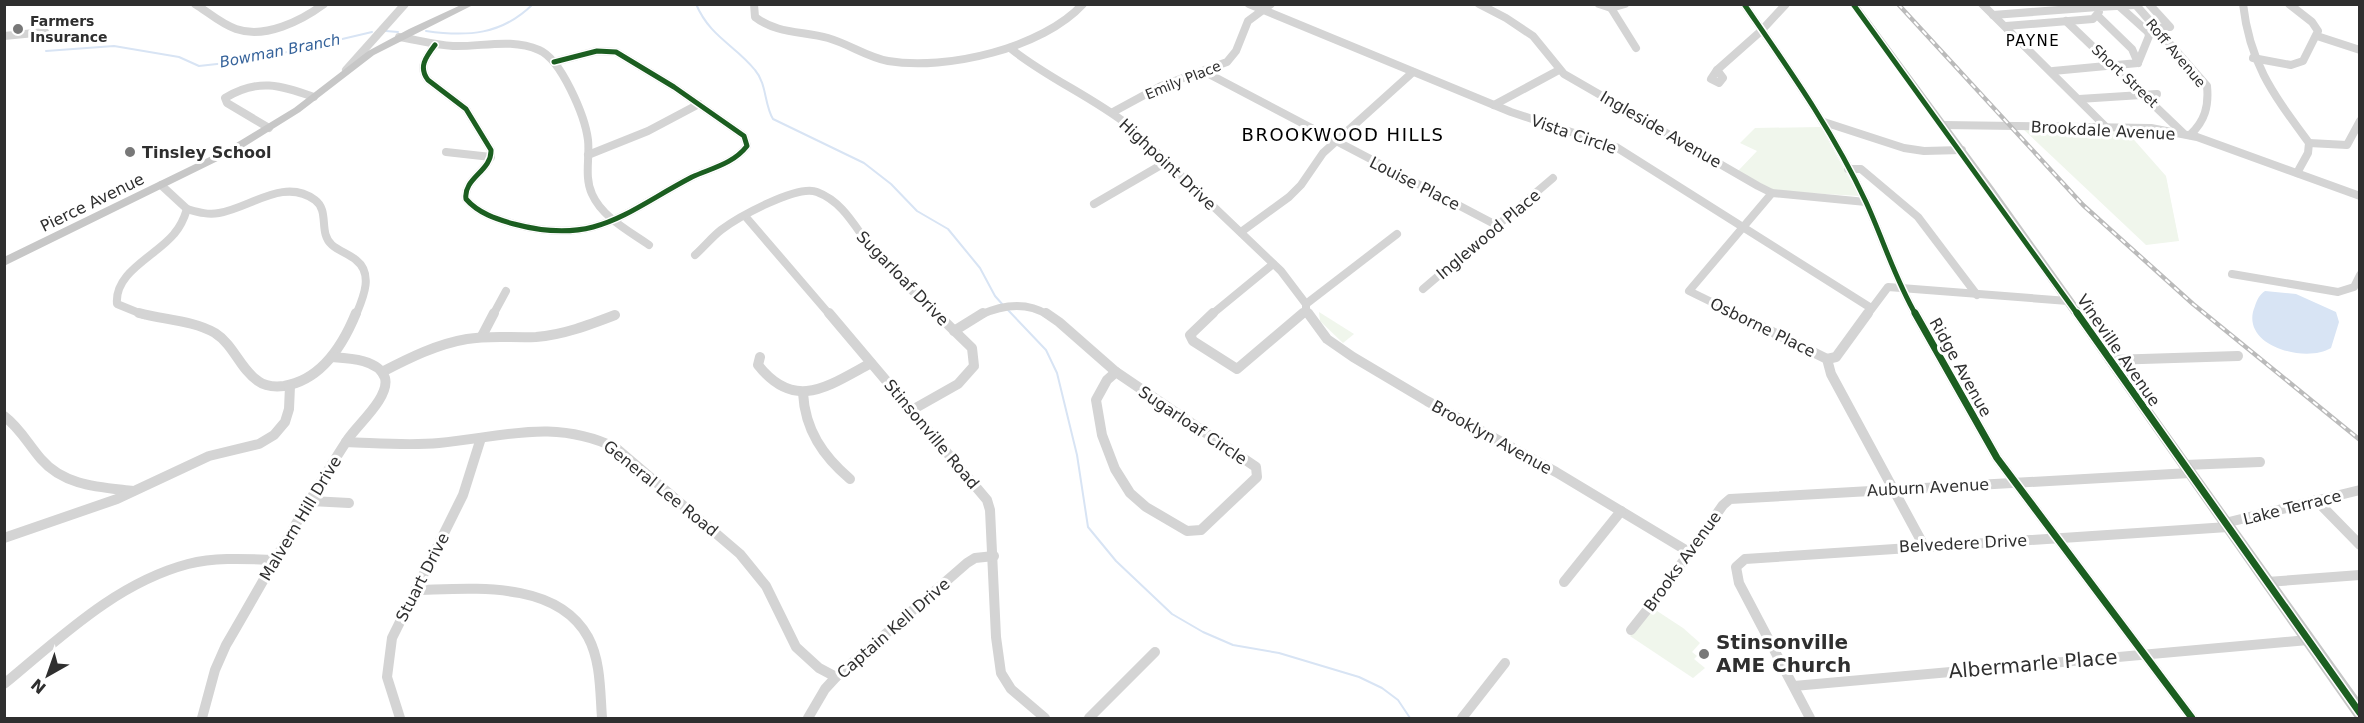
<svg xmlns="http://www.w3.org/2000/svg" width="2364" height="723" viewBox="0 0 2364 723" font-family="'DejaVu Sans',sans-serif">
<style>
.green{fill:#f0f6ec}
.water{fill:#d8e4f4}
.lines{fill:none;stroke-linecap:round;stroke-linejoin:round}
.stream{stroke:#d8e4f4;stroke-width:2}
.minor-far1{stroke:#d4d4d4;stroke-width:8}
.minor{stroke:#d4d4d4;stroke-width:10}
.major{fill:#c7c7c7;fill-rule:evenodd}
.rail-casing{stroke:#bbb;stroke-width:4.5}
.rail{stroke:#fff;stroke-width:2;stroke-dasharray:6;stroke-linecap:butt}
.cycleway-far1-casing{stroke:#fff;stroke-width:8}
.cycleway-casing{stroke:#fff;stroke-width:10}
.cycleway-far1{stroke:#1b5e20;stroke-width:5}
.cycleway{stroke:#1b5e20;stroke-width:7}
.poi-dot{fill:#787878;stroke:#fff;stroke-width:2}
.labels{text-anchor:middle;stroke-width:6;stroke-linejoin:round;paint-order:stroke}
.far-poi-label{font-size:14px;font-weight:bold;fill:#2f2f2f;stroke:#fff;text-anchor:start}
.far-street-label{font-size:14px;fill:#2f2f2f;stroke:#fff}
.far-neighbourhood-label{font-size:15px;letter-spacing:1.5px;fill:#000;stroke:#fff}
.far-water-label{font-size:15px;font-style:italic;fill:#35629a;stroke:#fff}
.street-label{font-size:16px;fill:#2f2f2f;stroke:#fff}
.poi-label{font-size:16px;font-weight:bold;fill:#2f2f2f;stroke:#fff;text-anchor:start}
.neighbourhood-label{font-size:18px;letter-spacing:1.5px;fill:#000;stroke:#fff}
.near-poi-label{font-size:20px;font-weight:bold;fill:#2f2f2f;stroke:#fff;text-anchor:start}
.near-street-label{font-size:20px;fill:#2f2f2f;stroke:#fff}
</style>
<rect width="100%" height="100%" fill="#fff"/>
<g class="green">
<polygon points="1821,127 1859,196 1775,191 1738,171 1757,151 1740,143 1755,128"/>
<polygon points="2023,129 2128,133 2166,176 2179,241 2146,245"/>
<polygon points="1319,312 1354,334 1343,343 1320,321"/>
<polygon points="1654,609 1683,628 1700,643 1692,652 1697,656 1694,659 1705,668 1693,678 1630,636"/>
</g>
<path class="water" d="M2265,291L2296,294L2336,312L2339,322L2331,348C2305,364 2238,345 2255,306C2257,300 2259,295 2265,291Z"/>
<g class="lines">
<g class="stream">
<path d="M696,4C710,37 735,45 755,70C767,84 764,104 773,119L864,163L891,184L917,211L948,229L980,268L995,296L1003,305"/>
<polyline points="386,31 398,32"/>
<path d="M426,31C467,37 502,35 533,4"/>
<polyline points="46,51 114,46 179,57 199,66 253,60 372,32"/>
<polyline points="1007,309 1046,350 1057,373 1077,455 1088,527 1116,561 1172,614 1203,632 1233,645 1279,653 1359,677 1382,688 1398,700 1410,718"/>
</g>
<g class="minor-far1">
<path d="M195,4C208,12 221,24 236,29C265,39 301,21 324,4"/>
<path d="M754,4L755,17C777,34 803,31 828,38C849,44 867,57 888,61C946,71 1043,48 1083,4"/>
<polyline points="1249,4 1511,112 1616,147 1871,308"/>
<polyline points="1479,4 1506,18 1533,36 1564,74 1758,186 1772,193 1866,202"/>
<polyline points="1599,4 1611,8 1636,48"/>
<path d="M1744,4C1788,68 1833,131 1866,202C1883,239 1895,279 1916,315"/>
<polyline points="1982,4 2106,127"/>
<path d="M2135,4L2207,86C2209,106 2205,121 2190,135"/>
<polyline points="2149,4 2170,27 2156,28"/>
<path d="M2243,4C2250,65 2274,95 2309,143L2308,153L2297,173"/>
<polyline points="2119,6 2148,32 2149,36 2138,63"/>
<polyline points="1611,8 1625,4"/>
<polyline points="1993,15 2098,7"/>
<polyline points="2066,21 2183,133"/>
<polyline points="2006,26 2093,19 2099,12 2098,7 2135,5"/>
<polyline points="4,36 45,32"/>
<polyline points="2317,36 2360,50"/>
<path d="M399,37C417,40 435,45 453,46C482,47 511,38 539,50C561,59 585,116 588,140C590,157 584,177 592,194C602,217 629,231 649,245"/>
<path d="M435,45C426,57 418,67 428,80L466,109L491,150C492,171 463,178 466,199C478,213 496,219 514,224C596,246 625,212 692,177C712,168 733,164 747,146L744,136L674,87L616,52L597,51L554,62"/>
<path d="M1010,48C1047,78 1091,96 1128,125L1281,271L1306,304"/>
<polyline points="2253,58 2291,65 2303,61 2318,31 2312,22 2289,4"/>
<polyline points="346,70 405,4"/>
<polygon points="1717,70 1723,78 1719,83 1711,79"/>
<polyline points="1717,70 1761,31 1786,4"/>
<polyline points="2053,71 2138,63 2132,49 2097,15"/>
<polyline points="1205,72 1498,226"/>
<polyline points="2079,99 2157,94"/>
<polyline points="1494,105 1559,70"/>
<polyline points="1113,112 1161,86 1227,62 1236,51 1248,21 1271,4"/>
<polyline points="1824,122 1904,148 1924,151 1962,150"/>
<polyline points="1943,125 2151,128 2197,137 2360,196"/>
<path d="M269,128L227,103L225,98C258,78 280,85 314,97"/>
<polyline points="2309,143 2347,145 2360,121"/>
<polyline points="446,152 491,157"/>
<polyline points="588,155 648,131 699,104"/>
<polyline points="1848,169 1861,169 1918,217 1977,295"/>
<polyline points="161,185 187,209"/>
<polyline points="1094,204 1168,161"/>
<path d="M187,209C198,212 207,215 219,213C250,208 284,177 315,200C330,211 318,233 332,245C339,251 349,254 356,260C374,274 363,298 356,315"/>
<polyline points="745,216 830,315"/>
<polyline points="1241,232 1289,197 1301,185 1323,153 1413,72"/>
<path d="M695,255C704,247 712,237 721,230C738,217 798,184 817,192C846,203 857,232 876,254C894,276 917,295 938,315"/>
<polyline points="2232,274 2338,292 2354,287 2360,275"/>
<polyline points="1423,289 1553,178"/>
<polyline points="1306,311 1309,315"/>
<path d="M144,315L117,304C114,272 156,256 174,234C181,226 184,219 187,209"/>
<polyline points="493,315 506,291"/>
<path d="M980,315C1002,305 1026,301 1048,315"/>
<polyline points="1211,315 1273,264"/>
<polyline points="1301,315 1306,311 1306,304 1397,234"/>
<polyline points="1738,315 1689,291 1772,193"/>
<polyline points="1867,315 1888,287 2068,301"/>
</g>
<g class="minor">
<path d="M139,313C164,320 192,320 215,333C234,345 240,369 258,381C266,387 275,387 284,386C321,380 343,345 356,313"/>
<polyline points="829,313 987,500 990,510 996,637 1001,673 1011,689 1045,718"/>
<polyline points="1046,313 1059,322 1116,372"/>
<polyline points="1213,313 1190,335 1193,341 1237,369 1303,313"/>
<polyline points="1308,313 1327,339 1353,357 1427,401 1556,472 1689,552"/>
<polyline points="1734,313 1827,359 1831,374 1924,546"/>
<polyline points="1915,313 1997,458 2192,718"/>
<polyline points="954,331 983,313"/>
<polyline points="482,336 494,313"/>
<path d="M760,357L758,365C795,412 828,386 871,363"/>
<polyline points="1827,359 1836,357 1868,313"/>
<polyline points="2110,360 2238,356"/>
<path d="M382,372C409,358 437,344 467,339C490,335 512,338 536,337C563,335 589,325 615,315"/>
<polygon points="1116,372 1256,467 1257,477 1201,530 1187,531 1146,507 1130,493 1115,469 1102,435 1096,400 1107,380"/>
<path d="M803,393C805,430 823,456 850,479"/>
<polyline points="912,410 958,384 974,366 972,348 936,313"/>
<path d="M4,416C20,428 28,444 41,459C64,486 100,487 133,491"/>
<path d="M346,442C377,443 408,446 439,443C503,437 554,418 616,448L740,554L766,586L796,647L819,668L836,677"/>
<polyline points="2185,465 2260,462"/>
<polyline points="2316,500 2360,545"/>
<polyline points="311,501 349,503"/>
<polyline points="2225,523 2360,490"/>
<polyline points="4,538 117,499 209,456 259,444 274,435 285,422 289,409 290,386"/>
<polyline points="1564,582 1621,511"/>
<polyline points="2267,582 2360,575"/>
<path d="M415,590C470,589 556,579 588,637C601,661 600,692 602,718"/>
<polyline points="1631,630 1662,591 1723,505 1730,499 2190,473"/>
<path d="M4,684C60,638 116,583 188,564C217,557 246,559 275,560"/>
<polyline points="1794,686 2308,640"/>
<path d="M202,718L215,670L226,645C266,577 304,506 348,439C358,424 390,397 385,378C379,359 347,358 332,357"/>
<polyline points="400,718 387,677 392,638 463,495 481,438"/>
<polyline points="808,718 825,689 836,677 967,563 975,558 994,556"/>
<polyline points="1089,718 1155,652"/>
<polyline points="1462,718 1505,663"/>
<polyline points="1810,718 1739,583 1736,567 1745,559 2228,527"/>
</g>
<g class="major">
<polygon points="4,4 9,4 4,8"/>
<polygon points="463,4 475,4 374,55 300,112 236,152 4,266 4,257 228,148 294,108 368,51 409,29"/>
<polygon points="1849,4 1858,4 1994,188 2360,700 2360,718 2355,718 1986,192"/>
</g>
<defs>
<polyline id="rail" points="1898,4 2083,205 2193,304 2360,440"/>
</defs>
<use href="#rail" class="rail-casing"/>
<use href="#rail" class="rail"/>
<defs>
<g id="cycleway-far1">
<path d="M1744,4C1788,68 1833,131 1866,202C1883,239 1895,279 1916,315"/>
<polyline points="1853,4 2078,315"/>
<path d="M435,45C426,57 418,67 428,80L466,109L491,150C492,171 463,178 466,199C478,213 496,219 514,224C596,246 625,212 692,177C712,168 733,164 747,146L744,136L674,87L616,52L597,51L554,62"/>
</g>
<g id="cycleway">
<polyline points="1915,313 1997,458 2192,718"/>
<polyline points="2077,313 2360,713"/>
</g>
</defs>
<use href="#cycleway-far1" class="cycleway-far1-casing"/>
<use href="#cycleway" class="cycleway-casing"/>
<use href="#cycleway-far1" class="cycleway-far1"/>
<use href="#cycleway" class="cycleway"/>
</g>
<g class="poi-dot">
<circle cx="18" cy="29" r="6"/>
<circle cx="130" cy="152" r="6"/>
<circle cx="1704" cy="654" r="6"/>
</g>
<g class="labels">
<g class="far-poi-label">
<text x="30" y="26">Farmers<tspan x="30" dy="16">Insurance</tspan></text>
</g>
<g class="far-street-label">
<text transform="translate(2176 53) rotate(50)" y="5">Roff Avenue</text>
<text transform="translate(2125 76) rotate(43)" y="5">Short Street</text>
<text transform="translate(1183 80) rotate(-22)" y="5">Emily Place</text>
</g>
<g class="far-neighbourhood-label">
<text x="2033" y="46">PAYNE</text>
</g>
<g class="far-water-label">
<text transform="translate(280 51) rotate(-11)" y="5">Bowman Branch</text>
</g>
<g class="street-label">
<text transform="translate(1661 129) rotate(30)" y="6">Ingleside Avenue</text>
<text transform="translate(2103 130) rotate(3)" y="6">Brookdale Avenue</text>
<text transform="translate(1574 134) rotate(19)" y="6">Vista Circle</text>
<text transform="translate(1168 164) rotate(43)" y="6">Highpoint Drive</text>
<text transform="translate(1415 183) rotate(27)" y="6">Louise Place</text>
<text transform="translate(92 202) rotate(-26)" y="6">Pierce Avenue</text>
<text transform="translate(1488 234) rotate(-40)" y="6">Inglewood Place</text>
<text transform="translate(903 278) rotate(46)" y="6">Sugarloaf Drive</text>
<text transform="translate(1763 327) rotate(26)" y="6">Osborne Place</text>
<text transform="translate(2119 350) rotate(55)" y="6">Vineville Avenue</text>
<text transform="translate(1961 367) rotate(61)" y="6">Ridge Avenue</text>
<text transform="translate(1193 425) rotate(34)" y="6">Sugarloaf Circle</text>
<text transform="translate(932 434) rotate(50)" y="6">Stinsonville Road</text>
<text transform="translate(1492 437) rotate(29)" y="6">Brooklyn Avenue</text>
<text transform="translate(1928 487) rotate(-3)" y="6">Auburn Avenue</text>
<text transform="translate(661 488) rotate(39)" y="6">General Lee Road</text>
<text transform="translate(2292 507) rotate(-14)" y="6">Lake Terrace</text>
<text transform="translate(300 518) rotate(-59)" y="6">Malvern Hill Drive</text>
<text transform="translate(1963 543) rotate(-3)" y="6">Belvedere Drive</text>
<text transform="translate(1682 561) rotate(-54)" y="6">Brooks Avenue</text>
<text transform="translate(422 577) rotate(-63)" y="6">Stuart Drive</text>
<text transform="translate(893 628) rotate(-41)" y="6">Captain Kell Drive</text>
</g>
<g class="poi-label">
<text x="142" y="158">Tinsley School</text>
</g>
<g class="neighbourhood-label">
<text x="1343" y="141">BROOKWOOD HILLS</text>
</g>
<g class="near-poi-label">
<text x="1716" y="649">Stinsonville<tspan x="1716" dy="23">AME Church</tspan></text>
</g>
<g class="near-street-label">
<text transform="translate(2033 664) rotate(-5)" y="7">Albermarle Place</text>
</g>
</g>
<rect width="2364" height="723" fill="none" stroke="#2f2f2f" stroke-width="12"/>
<g transform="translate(48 675) rotate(220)" stroke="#ffffff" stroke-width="4.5" paint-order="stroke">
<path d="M0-4.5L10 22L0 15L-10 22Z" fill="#2f2f2f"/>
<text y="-9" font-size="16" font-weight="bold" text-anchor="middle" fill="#2f2f2f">N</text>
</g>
</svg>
